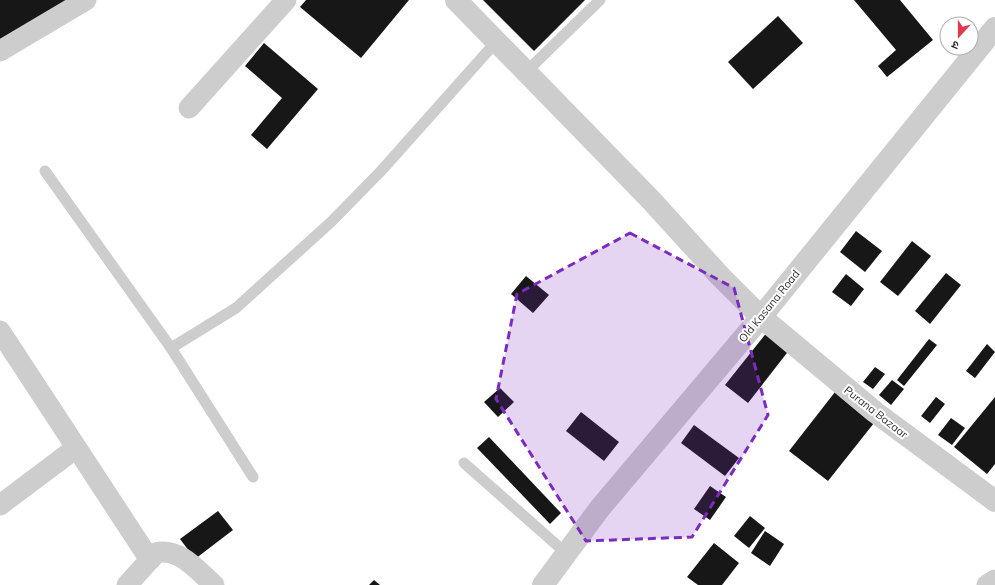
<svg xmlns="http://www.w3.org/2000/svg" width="995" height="585" viewBox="0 0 995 585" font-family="Mulish,'Noto Sans Devanagari',sans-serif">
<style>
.building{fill:#171717}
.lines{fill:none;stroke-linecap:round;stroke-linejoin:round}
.service{stroke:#cdcdcd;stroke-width:11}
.minor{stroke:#cdcdcd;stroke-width:21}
.tertiary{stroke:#cdcdcd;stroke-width:22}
.marked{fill:#7b2cbf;fill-opacity:0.2;stroke:#7b2cbf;stroke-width:3;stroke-dasharray:8 5;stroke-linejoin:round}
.labels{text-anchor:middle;stroke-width:4;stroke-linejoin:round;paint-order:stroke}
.street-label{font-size:11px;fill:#303030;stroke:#fff}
</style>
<rect width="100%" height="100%" fill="#fff"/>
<g class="building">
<polygon points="0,0 72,0 0,44"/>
<polygon points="306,0 409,0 361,58 300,7"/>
<polygon points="483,0 585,0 534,51"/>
<polygon points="854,0 900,0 933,40 887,77 878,66 896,50"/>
<polygon points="778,16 803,43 753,89 728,62"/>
<polygon points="264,43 318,89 267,149 251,135 282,98 245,66"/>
<polygon points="856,231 882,251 865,272 840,252"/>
<polygon points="912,241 931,256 898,296 880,282"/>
<polygon points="946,273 961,285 930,324 915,311"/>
<polygon points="846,274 864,289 851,306 832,292"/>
<polygon points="526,276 549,295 533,313 511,294"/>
<polygon points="768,331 790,349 748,403 725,385"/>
<polygon points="929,339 937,345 904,386 897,380"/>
<polygon points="987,344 995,352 975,378 966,371"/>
<polygon points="875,367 885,374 873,389 863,382"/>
<polygon points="892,380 904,389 891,405 879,395"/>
<polygon points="500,388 514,402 498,417 484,402"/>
<polygon points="835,392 874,423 828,481 789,451"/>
<polygon points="936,397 945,404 930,423 921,416"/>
<polygon points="995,397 995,464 987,474 954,447"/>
<polygon points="581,412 619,442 604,461 566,431"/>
<polygon points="951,418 965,428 952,445 938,435"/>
<polygon points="694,425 739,458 725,476 681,443"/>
<polygon points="489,437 561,513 550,524 477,448"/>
<polygon points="710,486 726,497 710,520 694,509"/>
<polygon points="218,511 233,530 195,559 180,539"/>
<polygon points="750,516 765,528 749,548 734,536"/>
<polygon points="765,531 784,544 770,566 751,553"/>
<polygon points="714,543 739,563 722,585 698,585 687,577"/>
<polygon points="374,580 380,585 369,585"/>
</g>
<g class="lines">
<g class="service">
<polyline points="526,72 600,0"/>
<polyline points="45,171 171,348 253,477"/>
<polyline points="171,348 236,308 331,222 381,171 496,42"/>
<polyline points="464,463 567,554"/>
</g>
<g class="minor">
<polyline points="0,51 86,0"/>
<polyline points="189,108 286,0"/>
<polyline points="0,331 150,560"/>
<polyline points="0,505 76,448"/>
<path d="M127,585L156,553C179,547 198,571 214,585"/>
<polyline points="987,585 995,580"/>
</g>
<g class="tertiary">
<polyline points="456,0 650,199 720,276 761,317 875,412 995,501"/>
<polyline points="543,585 600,508 761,317 995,28"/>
</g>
</g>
<path class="marked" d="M630,233L734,288L768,415L692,537L586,541L496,399L517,294Z"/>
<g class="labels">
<g class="street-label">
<text transform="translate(769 306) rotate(-51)" y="4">Old Kasana Road</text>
<text transform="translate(876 412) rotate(38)" y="4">Purana Bazaar</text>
</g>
</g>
<g transform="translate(959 36) rotate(201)"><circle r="19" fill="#ffffff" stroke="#acacac"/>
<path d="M0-3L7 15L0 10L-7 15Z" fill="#de3b4c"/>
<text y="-6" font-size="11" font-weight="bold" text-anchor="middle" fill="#303030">उ</text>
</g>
</svg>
